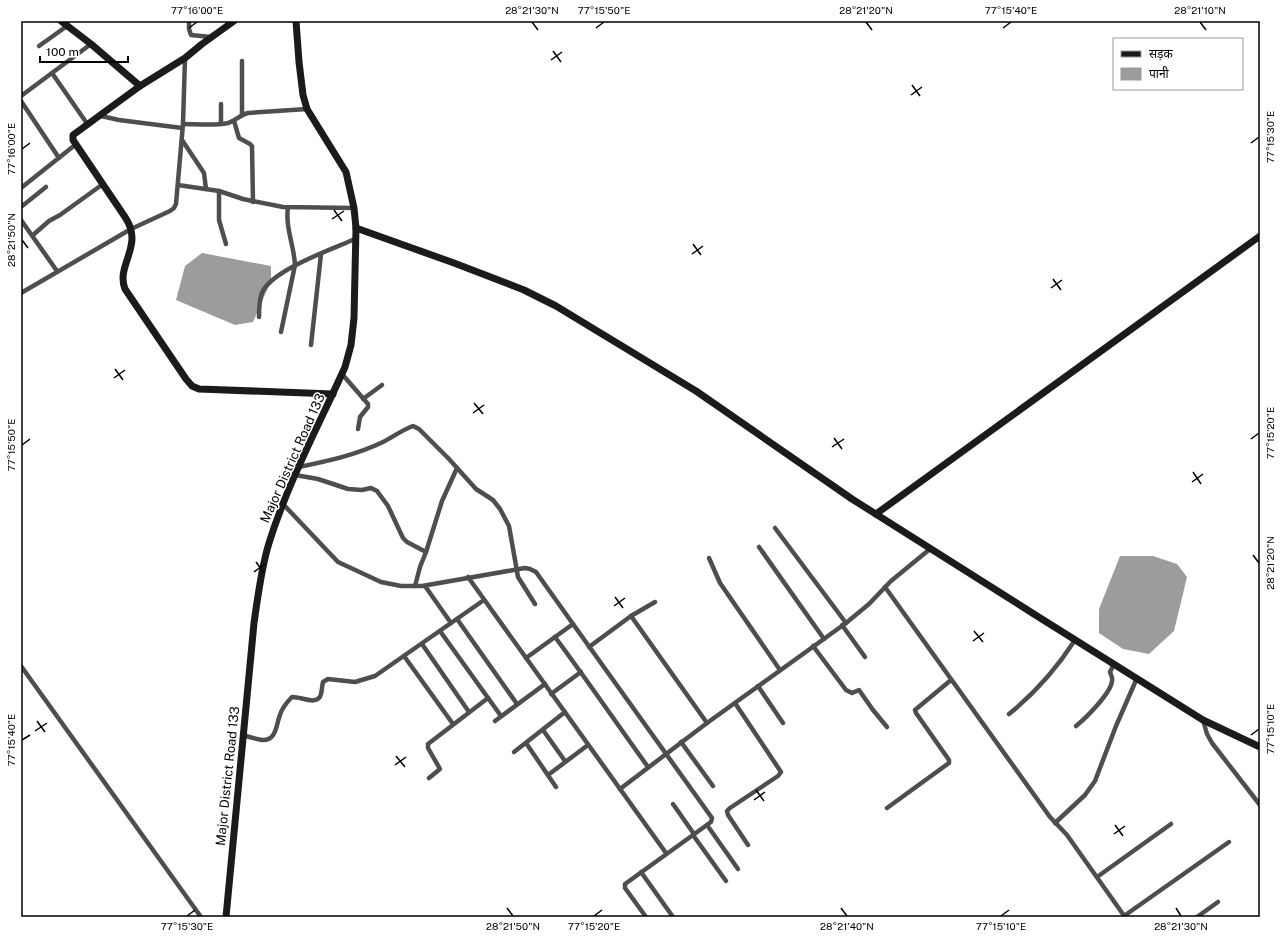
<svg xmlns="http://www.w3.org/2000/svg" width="1281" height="938" viewBox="0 0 1281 938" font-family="'Public Sans','Noto Sans Devanagari',sans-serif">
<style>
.water{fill:#9c9c9c}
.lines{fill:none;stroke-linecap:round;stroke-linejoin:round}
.street{stroke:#4e4e4e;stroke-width:4.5}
.secondary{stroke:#1b1b1b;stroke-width:7}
.ticks{fill:none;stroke:#000;stroke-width:1.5}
.labels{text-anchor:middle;stroke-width:3;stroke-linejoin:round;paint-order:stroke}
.street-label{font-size:13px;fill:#000;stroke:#fff}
.neatline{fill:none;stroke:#000;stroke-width:1.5}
.ticks-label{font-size:10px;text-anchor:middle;fill:#000}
</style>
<rect width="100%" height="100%" fill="#fff"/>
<g class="water">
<polygon points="202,253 271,266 271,281 253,322 235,325 176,300 185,266"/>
<polygon points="1120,556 1153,556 1177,564 1187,577 1174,631 1149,654 1123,649 1099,633 1099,609"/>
</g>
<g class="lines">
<g class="street">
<polyline points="189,21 189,29 191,35 211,37"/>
<polyline points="39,46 67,26"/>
<polyline points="242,61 242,115"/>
<polyline points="52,73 88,125"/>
<polyline points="21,96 91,44"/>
<polyline points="21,101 59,158"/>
<polyline points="221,104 221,123"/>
<polyline points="101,116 119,120 182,128"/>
<polyline points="234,121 239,138 250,144 252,146 253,202"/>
<path d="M183,124C197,124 214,126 228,123C235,121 240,115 248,113L307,109"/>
<polyline points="182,140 204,173 206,189"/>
<polyline points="178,185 219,191 219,220 226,244"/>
<polyline points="21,188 75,145"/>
<polyline points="219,191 243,199 283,207 354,208"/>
<polyline points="21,207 46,187"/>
<polyline points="21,220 57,271"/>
<polyline points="33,235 49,221 60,215 103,184"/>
<polyline points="21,293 131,229 170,211 174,208 176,204 183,124 185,58"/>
<path d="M259,317C259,309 259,300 262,293C271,270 333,249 355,239"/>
<path d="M281,332L295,265C294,245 285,227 288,207"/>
<polyline points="311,345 321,254"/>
<polyline points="342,374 368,404 368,407 360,417 358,429"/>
<polyline points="363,399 382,385"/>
<path d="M299,467C328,461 356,455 383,442C393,437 402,430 413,426L419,429L449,459L476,489L493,500L500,509L509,526L518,577L535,604"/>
<polyline points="295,475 318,479 348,489 362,490 371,488 377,491 388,506 403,538 407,542 426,552"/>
<polyline points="282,503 338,562 381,582 401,586 422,586 525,568 530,569 536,572 573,624"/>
<polyline points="775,528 846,623"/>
<polyline points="759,547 824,639"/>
<polyline points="709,558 720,583 780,670"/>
<polyline points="468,577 666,853"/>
<polyline points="415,586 420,567 426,552 442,501 457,468"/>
<polyline points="425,586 451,623"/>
<polyline points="885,587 1050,817 1067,835 1125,917"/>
<polyline points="631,616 707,723"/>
<polyline points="457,619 517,704"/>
<polyline points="842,625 865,657"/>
<polyline points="440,631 501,716"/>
<path d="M555,637C587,680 617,724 648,767"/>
<polyline points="422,644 469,712"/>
<polyline points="813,646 846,690 852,693 859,690 873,710 887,727"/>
<polyline points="589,647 631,616 655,602"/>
<polyline points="404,656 453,724"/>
<polyline points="526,658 573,624 712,818 711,822 625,884 625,888 646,917"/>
<polyline points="21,666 201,917"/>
<polyline points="758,686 783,723"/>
<polyline points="551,694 581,672"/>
<polyline points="735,703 781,772 778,776 730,808 727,811 728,815 748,845"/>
<path d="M1009,714C1035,693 1057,668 1075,640"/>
<polyline points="1203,720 1207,734 1212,743 1260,805"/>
<polyline points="495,721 545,684"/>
<path d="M1076,726C1086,718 1111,693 1112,681C1113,678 1111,675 1110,672L1114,664"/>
<polyline points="543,730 565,761"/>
<path d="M243,735C249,737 256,739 262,740C277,741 276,724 280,715C282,708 287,702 292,697C300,696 318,707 321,694C322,690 322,686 323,682L328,679L355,682L375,676L484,600"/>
<polyline points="681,742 713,786"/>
<polyline points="526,743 556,787"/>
<polyline points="514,752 565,712"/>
<polyline points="548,775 588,745"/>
<polyline points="429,778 440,769 428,748 428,744 488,698"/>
<polyline points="620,789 707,723 846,623 869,604 891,581 930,549"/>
<polyline points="673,804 694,834"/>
<polyline points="887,808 949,763 949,760 916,713 915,710 951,680"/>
<polyline points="1055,823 1085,795 1095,781 1116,726 1137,678"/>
<polyline points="707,825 738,869"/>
<polyline points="693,835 726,881"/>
<polyline points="641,872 673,917"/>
<polyline points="1097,877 1171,824"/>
<polyline points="1124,916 1229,842"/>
<polyline points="1197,917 1218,902"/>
</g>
<g class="secondary">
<polyline points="61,21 91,44 140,86"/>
<path d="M234,21L202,44L185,58L140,86L73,135V140L125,217C129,223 132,230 132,238C132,256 118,271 125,289L186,379L192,386L199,389L333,394"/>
<polyline points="356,228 454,263 524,290 556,306 696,391 852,499 1037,616 1203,720 1260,747"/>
<polyline points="876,514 1260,236"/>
<path d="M226,917L254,623C258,596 261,569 269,543C288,482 319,425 345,367L351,345L354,318L356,228L354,208L346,172L307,109L303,95L299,62L296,21"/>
</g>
</g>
<path class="ticks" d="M532,22L538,30M866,22L872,30M1200,22L1206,30M189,28L197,22M596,28L604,22M1003,28L1011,22M553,51L561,62M551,60L562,52M912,85L920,96M911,95L922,87M1251,143L1259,137M22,149L30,143M334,210L342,221M332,219L344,211M22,240L28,248M693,244L701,255M692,254L703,246M1053,279L1061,290M1051,288L1062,280M115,369L123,380M114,378L125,370M474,403L483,414M473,413L484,405M834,438L842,449M1251,439L1259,433M22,445L30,439M832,447L844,439M1193,472L1201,484M1192,482L1203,474M1253,555L1259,563M256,562L264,573M254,572L265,564M615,597L623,608M614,606L625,598M974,631L983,642M973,641L984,633M37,721L45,732M35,731L47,723M1251,735L1259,729M22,740L30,735M396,756L405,767M395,765L406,757M756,790L764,801M754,800L765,792M1115,825L1123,836M1114,834L1125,826M507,908L513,916M841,908L847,916M1176,908L1181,916M187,916L195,910M594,916L602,910M1001,916L1009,910"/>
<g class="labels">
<g class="street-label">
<text transform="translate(292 458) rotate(-66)" y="5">Major District Road 133</text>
<text transform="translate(227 776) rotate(-84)" y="5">Major District Road 133</text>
</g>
</g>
<rect width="1281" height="938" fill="none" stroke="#ffffff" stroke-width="44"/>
<rect x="1113" y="38" width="130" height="52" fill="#ffffff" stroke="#999999"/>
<rect x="1121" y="51" width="20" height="6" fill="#1b1b1b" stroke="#999999"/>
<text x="1149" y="58" font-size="12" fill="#000000">सड़क</text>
<rect x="1121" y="68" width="20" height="12" fill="#9c9c9c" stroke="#999999"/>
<text x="1149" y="78" font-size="12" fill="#000000">पानी</text>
<path d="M40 56v6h88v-6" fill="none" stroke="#000000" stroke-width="2"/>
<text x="46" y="56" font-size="12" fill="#000000" stroke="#ffffff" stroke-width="3" paint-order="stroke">100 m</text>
<rect x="22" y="22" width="1237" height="894" class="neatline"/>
<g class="ticks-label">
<text x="197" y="14">77°16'00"E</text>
<text x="532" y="14">28°21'30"N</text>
<text x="604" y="14">77°15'50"E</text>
<text x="866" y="14">28°21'20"N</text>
<text x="1011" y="14">77°15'40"E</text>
<text x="1200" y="14">28°21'10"N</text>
<text transform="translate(1270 137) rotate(-90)" y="4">77°15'30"E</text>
<text transform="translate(11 149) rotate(-90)" y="4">77°16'00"E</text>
<text transform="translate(11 240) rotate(-90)" y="4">28°21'50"N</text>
<text transform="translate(1270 433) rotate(-90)" y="4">77°15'20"E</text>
<text transform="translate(11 445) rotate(-90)" y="4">77°15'50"E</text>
<text transform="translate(1270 563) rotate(-90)" y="4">28°21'20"N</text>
<text transform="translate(1270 729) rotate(-90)" y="4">77°15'10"E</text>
<text transform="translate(11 740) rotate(-90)" y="4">77°15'40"E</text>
<text x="187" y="930">77°15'30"E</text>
<text x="513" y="930">28°21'50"N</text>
<text x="594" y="930">77°15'20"E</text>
<text x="847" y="930">28°21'40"N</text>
<text x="1001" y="930">77°15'10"E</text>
<text x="1181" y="930">28°21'30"N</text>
</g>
</svg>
